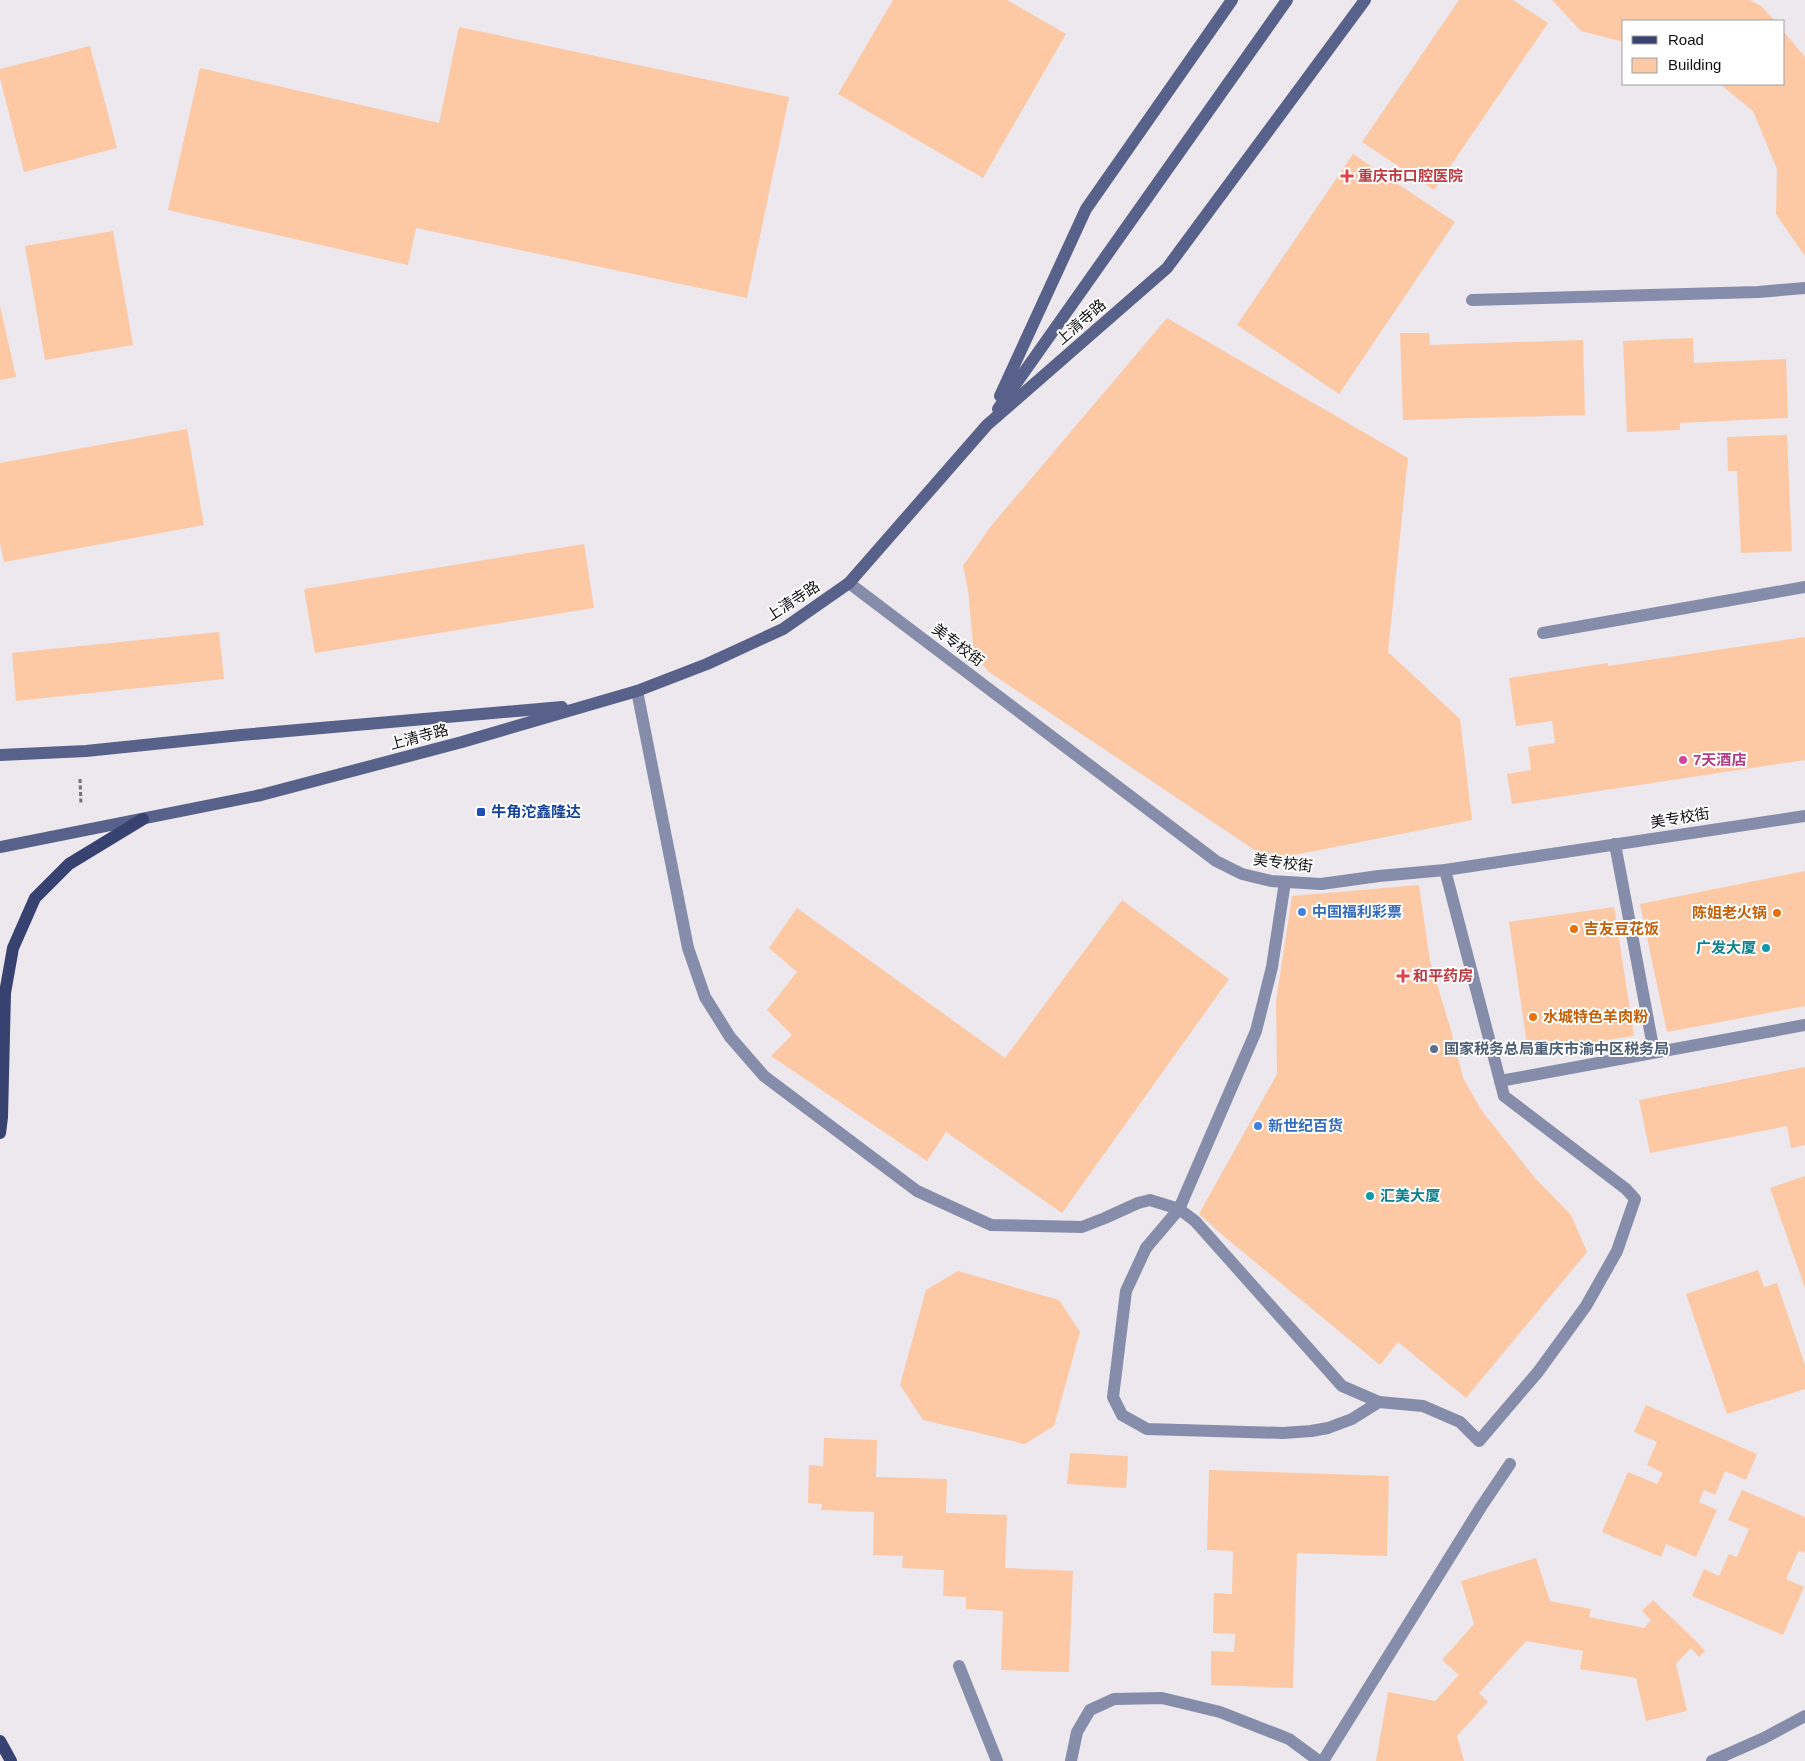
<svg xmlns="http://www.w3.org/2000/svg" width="1805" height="1761" viewBox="0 0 1805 1761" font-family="Helvetica,'Noto Sans SC',sans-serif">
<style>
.building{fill:#fcc9a4}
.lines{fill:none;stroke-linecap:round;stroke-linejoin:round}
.path{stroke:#747175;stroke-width:3;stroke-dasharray:4 2.5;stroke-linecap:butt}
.service{stroke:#858daa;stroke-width:12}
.minor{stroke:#858daa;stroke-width:12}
.tertiary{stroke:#858daa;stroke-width:12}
.secondary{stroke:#576189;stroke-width:12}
.primary{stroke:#374271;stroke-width:12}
.health-dot{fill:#e0444e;stroke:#fff;stroke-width:2}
.hotel-dot{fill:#d1479c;stroke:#fff;stroke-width:2}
.transit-dot{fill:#1a4fb4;stroke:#fff;stroke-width:2}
.shop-dot{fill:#3f7fe0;stroke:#fff;stroke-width:2}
.food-dot{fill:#e8710a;stroke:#fff;stroke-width:2}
.culture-dot{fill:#0f9aa8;stroke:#fff;stroke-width:2}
.service-dot{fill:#5c6f8a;stroke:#fff;stroke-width:2}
.labels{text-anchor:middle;stroke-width:4;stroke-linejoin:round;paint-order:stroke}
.health-label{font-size:15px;font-weight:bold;fill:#be3a42;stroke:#fff;text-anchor:start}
.street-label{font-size:15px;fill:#100f11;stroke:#fff}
.hotel-label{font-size:15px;font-weight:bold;fill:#b23c85;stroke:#fff;text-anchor:start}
.transit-label{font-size:15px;font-weight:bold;fill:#164399;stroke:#fff;text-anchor:start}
.shop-label{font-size:15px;font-weight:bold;fill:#366cbe;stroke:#fff;text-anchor:start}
.food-label{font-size:15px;font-weight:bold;fill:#c56008;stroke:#fff;text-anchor:start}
.culture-label{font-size:15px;font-weight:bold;fill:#0d838f;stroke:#fff;text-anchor:end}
.service-label{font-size:15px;font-weight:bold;fill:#4e5e75;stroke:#fff;text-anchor:start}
</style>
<rect width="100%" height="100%" fill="#ece8ee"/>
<g class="building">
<polygon points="893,0 1007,0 1066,34 983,178 838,94"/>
<polygon points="1459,0 1513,0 1548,23 1434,190 1362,142"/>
<polygon points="1552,0 1750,0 1761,6 1775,21 1624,21 1624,42 1581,31"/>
<polygon points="459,27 789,97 747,298 416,228 408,265 168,210 200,68 439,123"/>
<polygon points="1784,32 1805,57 1805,256 1776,214 1777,169 1753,111 1720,84 1784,84"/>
<polygon points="90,46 117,148 24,172 0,78 0,69"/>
<polygon points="1353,154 1455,222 1339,394 1237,325"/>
<polygon points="113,231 133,345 45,360 25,246"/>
<polygon points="0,306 16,377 0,380"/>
<polygon points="1167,318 1408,458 1388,652 1460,719 1472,820 1284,857 1262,855 989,672 974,655 968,589 963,566 991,526"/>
<polygon points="1400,333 1429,333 1430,345 1583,340 1585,415 1403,420"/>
<polygon points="1693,338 1694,363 1786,359 1788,418 1680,423 1680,430 1627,432 1623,341"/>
<polygon points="187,429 204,525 4,562 0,543 0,463"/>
<polygon points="1787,435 1792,551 1741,553 1737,471 1728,471 1727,437"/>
<polygon points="584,544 594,608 315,653 304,589"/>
<polygon points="219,632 224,679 16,701 12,653"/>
<polygon points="1805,637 1805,760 1512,804 1507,774 1531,770 1528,747 1555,743 1552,721 1516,726 1509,678 1608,663 1608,666"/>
<polygon points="1805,871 1805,1006 1667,1032 1640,904"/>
<polygon points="1419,885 1430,961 1450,1027 1463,1078 1482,1111 1534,1177 1571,1215 1587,1252 1466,1398 1398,1342 1380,1365 1226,1238 1199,1214 1277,1074 1276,1001 1292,896"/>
<polygon points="1122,900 1229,979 1062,1213 946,1132 927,1161 771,1056 792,1035 767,1010 797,972 769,948 797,908 1005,1058"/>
<polygon points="1614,907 1634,1036 1528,1051 1509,922"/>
<polygon points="1805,1067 1805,1145 1791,1148 1787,1126 1650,1153 1639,1100"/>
<polygon points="1805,1176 1805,1288 1770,1188"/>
<polygon points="1758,1270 1764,1287 1777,1283 1805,1365 1805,1389 1727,1414 1686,1294"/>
<polygon points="958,1271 1059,1300 1080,1332 1054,1426 1025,1444 923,1420 900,1385 926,1290"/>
<polygon points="1646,1405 1757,1454 1746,1480 1725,1471 1715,1495 1704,1490 1699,1502 1717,1510 1696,1557 1666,1544 1661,1557 1602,1532 1628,1472 1657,1484 1663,1473 1647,1465 1657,1442 1634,1432"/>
<polygon points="824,1438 877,1440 876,1477 947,1479 946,1513 1007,1515 1005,1568 1073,1571 1069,1672 1001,1670 1003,1611 966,1609 966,1597 943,1596 944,1570 902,1568 903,1556 873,1555 874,1512 821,1510 822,1504 808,1503 809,1465 823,1466"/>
<polygon points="1070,1453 1128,1456 1126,1488 1067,1484"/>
<polygon points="1209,1470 1389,1476 1387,1556 1297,1553 1293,1688 1211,1685 1211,1651 1234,1652 1235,1634 1213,1633 1214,1593 1232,1594 1233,1551 1207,1550"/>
<polygon points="1742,1490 1805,1517 1805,1553 1799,1550 1786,1579 1804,1587 1783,1635 1692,1596 1704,1569 1719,1576 1729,1554 1737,1557 1749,1529 1728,1520"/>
<polygon points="1536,1558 1550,1601 1591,1609 1589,1617 1644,1628 1651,1620 1642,1611 1653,1600 1697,1642 1705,1651 1699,1657 1691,1648 1676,1664 1687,1711 1646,1721 1636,1678 1580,1669 1583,1651 1526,1641 1479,1693 1488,1702 1457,1736 1464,1761 1376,1761 1388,1692 1435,1701 1459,1675 1442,1660 1474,1624 1461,1581"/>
</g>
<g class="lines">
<polyline class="path" points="80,779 81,805"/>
<g class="service">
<polyline points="1615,844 1654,1052"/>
<polyline points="1500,1081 1805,1025"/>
<polyline points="1146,1248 1126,1291 1113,1397 1122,1415 1147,1429 1283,1433 1311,1431 1328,1428 1352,1419 1379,1402"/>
<polyline points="1712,1761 1764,1738 1805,1716"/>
</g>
<g class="minor">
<polyline points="1472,300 1758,292 1805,288"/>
<polyline points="1543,633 1805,587"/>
<polyline points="637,691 688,948 705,997 730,1037 764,1076 917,1191 991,1225 1082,1227 1105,1218 1138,1203 1150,1200 1179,1209 1195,1221 1342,1386 1379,1402 1423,1406 1460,1422 1479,1441 1538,1372 1586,1306 1617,1251 1635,1199 1626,1189 1504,1096 1445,870"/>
<polyline points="1146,1248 1179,1209 1256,1031 1272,967 1285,882"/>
<polyline points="959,1666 997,1761"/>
<polyline points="1071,1761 1077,1732 1090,1710 1114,1699 1162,1698 1220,1712 1289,1739 1319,1761"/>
<polyline points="1323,1761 1481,1507 1510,1464"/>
</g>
<polyline class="tertiary" points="849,583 1216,861 1242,874 1271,881 1321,884 1379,876 1445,870 1805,816"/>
<g class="secondary">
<polyline points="1000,396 1086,209 1232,0"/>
<polyline points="998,409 1287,0"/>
<polyline points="0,755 86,751 241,735 562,707"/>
<polyline points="0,847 261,795 462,742 637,691 707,664 783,629 849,583 987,425 1167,268 1365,0"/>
</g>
<g class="primary">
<polyline points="0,1133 2,1117 5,993 13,948 35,898 69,864 143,819"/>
<polyline points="0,1741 11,1761"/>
</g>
</g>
<g class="health-dot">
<path d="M1344.5 168.5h5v5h5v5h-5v5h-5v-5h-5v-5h5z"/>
<path d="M1400.5 968.5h5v5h5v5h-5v5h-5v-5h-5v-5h5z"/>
</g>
<circle class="hotel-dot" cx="1683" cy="760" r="5"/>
<rect class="transit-dot" x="476" y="807" width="10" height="10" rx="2.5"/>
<g class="shop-dot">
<circle cx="1302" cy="912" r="5"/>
<circle cx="1258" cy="1126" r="5"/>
</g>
<g class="food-dot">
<circle cx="1777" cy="913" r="5"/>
<circle cx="1574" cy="929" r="5"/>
<circle cx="1533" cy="1017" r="5"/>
</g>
<g class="culture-dot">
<circle cx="1766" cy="948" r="5"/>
<circle cx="1370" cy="1196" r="5"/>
</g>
<circle class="service-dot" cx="1434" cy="1049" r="5"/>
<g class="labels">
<g class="health-label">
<text x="1358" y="181">重庆市口腔医院</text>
<text x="1413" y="981">和平药房</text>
</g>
<g class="street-label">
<text transform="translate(1081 322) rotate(-41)" y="5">上清寺路</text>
<text transform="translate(793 601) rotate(-33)" y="5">上清寺路</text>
<text transform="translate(958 645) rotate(37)" y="5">美专校街</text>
<text transform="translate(419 737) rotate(-15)" y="5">上清寺路</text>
<text transform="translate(1680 818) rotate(-9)" y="5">美专校街</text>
<text transform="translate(1283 863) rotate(7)" y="5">美专校街</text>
</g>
<g class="hotel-label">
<text x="1693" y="765">7天酒店</text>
</g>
<g class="transit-label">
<text x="491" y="817">牛角沱鑫隆达</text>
</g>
<g class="shop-label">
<text x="1312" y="917">中国福利彩票</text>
<text x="1268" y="1131">新世纪百货</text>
</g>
<g class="food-label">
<text x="1767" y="918" text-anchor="end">陈姐老火锅</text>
<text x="1584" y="934">吉友豆花饭</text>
<text x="1543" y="1022">水城特色羊肉粉</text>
</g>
<g class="culture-label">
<text x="1756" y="953">广发大厦</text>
<text x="1380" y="1201" text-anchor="start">汇美大厦</text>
</g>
<g class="service-label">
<text x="1444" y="1054">国家税务总局重庆市渝中区税务局</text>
</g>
</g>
<rect x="1622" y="20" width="162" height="65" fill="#ffffff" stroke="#9f9fa0"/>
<rect x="1632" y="36" width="25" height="8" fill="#374271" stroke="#9f9fa0"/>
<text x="1668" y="45" font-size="15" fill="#100f11">Road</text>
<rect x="1632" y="58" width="25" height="15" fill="#fcc9a4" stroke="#9f9fa0"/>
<text x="1668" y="70" font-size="15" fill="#100f11">Building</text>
</svg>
